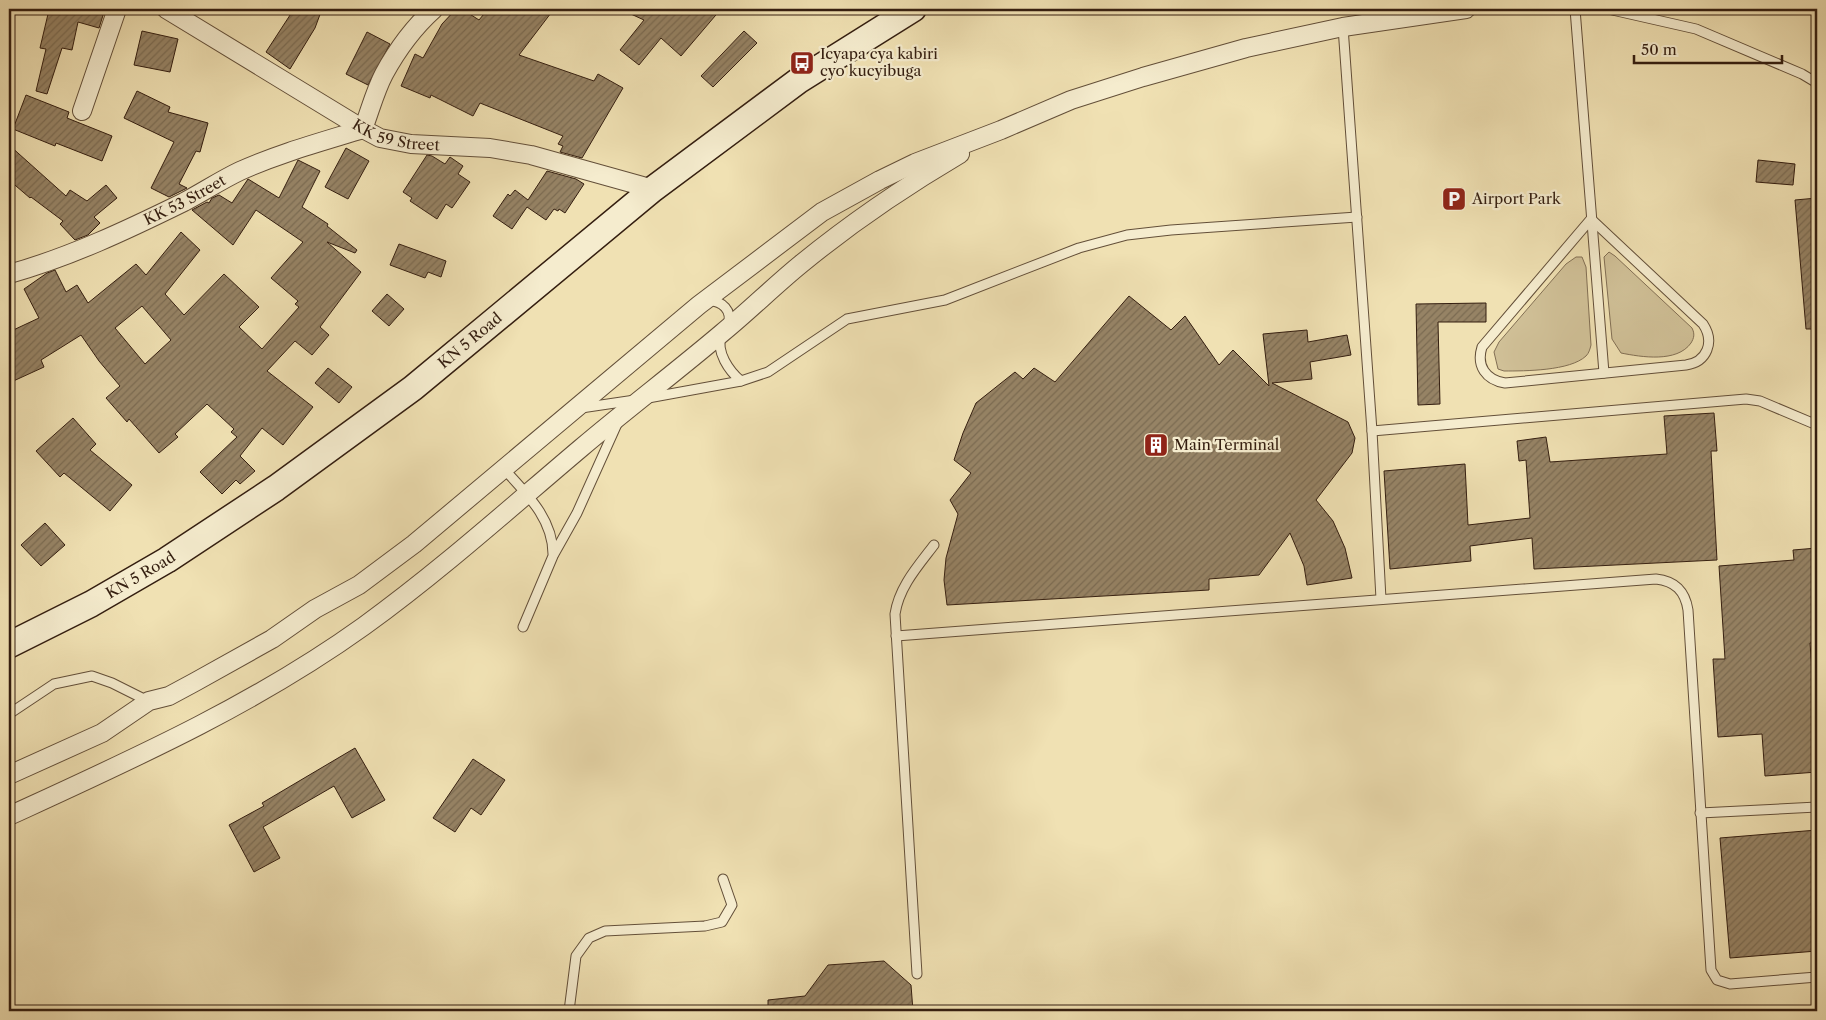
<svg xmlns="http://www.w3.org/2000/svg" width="1826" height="1020" viewBox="0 0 1826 1020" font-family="'Libre Caslon Text',serif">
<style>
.green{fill:#d0c097;stroke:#826f54}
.building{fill:url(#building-hatch);stroke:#341e10;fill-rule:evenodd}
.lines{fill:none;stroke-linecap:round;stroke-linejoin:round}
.lane-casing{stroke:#634f39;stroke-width:11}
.street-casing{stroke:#634f39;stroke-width:20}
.secondary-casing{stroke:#341e10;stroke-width:28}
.lane{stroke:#f5ecce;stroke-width:9}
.street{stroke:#f5ecce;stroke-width:18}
.secondary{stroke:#f5ecce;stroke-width:25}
.labels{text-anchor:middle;stroke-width:4.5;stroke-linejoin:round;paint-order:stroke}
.poi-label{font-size:15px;fill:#341e10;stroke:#f5ecce;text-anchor:start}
.street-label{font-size:15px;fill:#341e10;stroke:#f5ecce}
</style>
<defs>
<pattern id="building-hatch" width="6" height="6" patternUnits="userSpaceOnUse" patternTransform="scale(1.25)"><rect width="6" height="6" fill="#968365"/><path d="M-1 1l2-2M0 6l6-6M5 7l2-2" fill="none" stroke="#7b6b52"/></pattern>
</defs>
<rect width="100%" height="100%" fill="#f0e1b3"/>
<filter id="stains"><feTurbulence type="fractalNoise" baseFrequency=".004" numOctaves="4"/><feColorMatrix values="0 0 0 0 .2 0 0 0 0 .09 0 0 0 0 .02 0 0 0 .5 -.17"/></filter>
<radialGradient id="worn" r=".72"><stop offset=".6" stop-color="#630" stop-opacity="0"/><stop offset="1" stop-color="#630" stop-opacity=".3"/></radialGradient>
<g class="green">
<path d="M1609,252L1615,256L1692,328C1695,334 1694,338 1691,343C1677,363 1641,357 1621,353L1612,339L1604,257Z"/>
<path d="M1576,257H1582L1586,267L1591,345C1590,349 1589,353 1586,356C1570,371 1525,371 1504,371L1498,369L1494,352L1499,342L1566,264Z"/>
</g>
<g class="building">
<polygon points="47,9 105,9 99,28 78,22 72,50 62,48 47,94 36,91 46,49 40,48 48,14 46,14"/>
<polygon points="294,9 322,9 315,28 290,69 266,52"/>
<polygon points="456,9 462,9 479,20 488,9 554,9 519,55 594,81 598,74 623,88 582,158 560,152 563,146 558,144 563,136 480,103 473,116 431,95 430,98 401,86 415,54 423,58 442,24"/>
<polygon points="620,9 721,9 681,56 661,38 639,65 620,50 644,20"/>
<polygon points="142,31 178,39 170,72 134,65"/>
<polygon points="744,31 757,43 713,87 701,76"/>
<polygon points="367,32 390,44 368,85 346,74"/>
<polygon points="137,91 170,107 168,112 208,123 200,152 196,151 179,184 187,188 169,197 151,188 174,142 124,118"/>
<polygon points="26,95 69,112 67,118 112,136 102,161 56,143 55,146 13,129"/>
<polygon points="9,145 66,196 70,190 87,201 106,185 117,198 94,217 100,223 88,235 75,240 60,224 63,221 31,197 30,198 9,180"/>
<polygon points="346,148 369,161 348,199 325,187"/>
<polygon points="427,155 432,156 445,164 450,157 463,166 458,174 470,182 452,208 446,204 437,219 410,201 412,198 403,192"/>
<path d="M298,160L320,171L302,207L328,224L327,226L357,250L355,253L327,242L361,272L320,327L329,335L312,355L295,341L267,371L313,407L283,445L262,428L240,456L255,471L240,484L236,480L222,494L200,472L237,437L231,432L234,429L207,404L175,434L178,437L159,453L129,419L127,422L106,398L120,386L99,361L81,335L41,360L44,367L9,383V332L39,318L24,289L47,273L55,270L66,292L77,285L88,303L136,264L146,275L181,232L200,250L165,294L184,315L224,274L259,307L239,327L262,349L299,307L295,304L298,301L271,278L303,242L256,210L233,245L192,210L207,202L209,203L212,198L219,195L232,203L248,179L279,198ZM142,306L171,340L145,364L115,328Z"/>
<polygon points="1758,160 1795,164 1793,185 1756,182"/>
<polygon points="547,171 576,179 584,184 565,213 559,209 558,211 554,209 546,220 527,207 512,229 493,216 508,194 510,196 515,190 528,200"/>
<polygon points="1817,198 1817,329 1806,329 1795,200"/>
<polygon points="399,244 446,261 441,277 428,272 425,278 390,265"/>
<polygon points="387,294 404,309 389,326 372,311"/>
<polygon points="1129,296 1171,330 1185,316 1219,365 1233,350 1269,386 1263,334 1307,330 1308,342 1347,335 1351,355 1310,362 1312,379 1272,383 1348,422 1355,438 1352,453 1316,500 1333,521 1345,548 1352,578 1307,585 1304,566 1290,533 1259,575 1209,579 1209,590 947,605 944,580 946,558 958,514 950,500 971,473 954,460 963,433 976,403 1015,372 1023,379 1034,368 1055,382"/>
<polygon points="1486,303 1486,322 1438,322 1440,404 1418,405 1416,304"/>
<polygon points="328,368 352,387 339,403 315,383"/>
<polygon points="1714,413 1717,451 1711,451 1717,560 1534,569 1532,538 1470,546 1471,561 1390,569 1384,471 1465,464 1468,525 1530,518 1526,460 1519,461 1517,441 1546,437 1550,462 1667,454 1664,416"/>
<polygon points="73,418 96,444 90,450 132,485 110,511 64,473 60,477 36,451"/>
<polygon points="45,523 65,545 41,566 21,545"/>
<polygon points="1817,548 1817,643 1810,643 1817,738 1817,772 1765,776 1762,734 1718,737 1713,659 1725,659 1719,566 1794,560 1793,550"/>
<polygon points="355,748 385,800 352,818 334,786 263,827 280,858 254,872 229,825 264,806 262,803"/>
<polygon points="473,759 505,780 481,815 471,808 455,832 433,818"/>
<polygon points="1817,830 1817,951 1730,958 1720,838"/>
<polygon points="884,961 911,985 913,1011 768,1011 768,1000 805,996 828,965"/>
</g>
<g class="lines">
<defs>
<g id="lane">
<polyline points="1575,9 1604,373"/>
<polyline points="1608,9 1696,29 1802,74 1817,83"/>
<polyline points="1343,27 1372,431 1381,599"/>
<path d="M1591,219L1703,324C1715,342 1707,362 1686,365L1505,383C1486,380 1476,366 1482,347Z"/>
<path d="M708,301C722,300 733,311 728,325"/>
<path d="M721,336C716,352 729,371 741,381"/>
<polyline points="648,398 741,381 768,372 847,319 945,300 1079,248 1127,235 1171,230 1357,217"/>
<polyline points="581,408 635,400"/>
<polyline points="1372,431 1746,399 1760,401 1817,425"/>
<path d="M504,469C527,494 554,520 553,556L523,627"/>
<polyline points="554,554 577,513 617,424"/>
<path d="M896,636L1656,579C1675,581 1685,591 1688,610L1711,970L1717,980L1730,984L1817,977"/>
<polyline points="9,714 54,684 92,676 112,683 148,701"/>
<polyline points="1700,813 1817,807"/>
<path d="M917,974L895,614C899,587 918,566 934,545"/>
<polyline points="569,1011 576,956 589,938 605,931 705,926 722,922 732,905 723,879"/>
</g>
<g id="street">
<path id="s1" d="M166,9L363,129L380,138L411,144L490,148L531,155L653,189"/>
<polyline points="82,111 117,9"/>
<path id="s2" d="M9,274C70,257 127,230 184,202C203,192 221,180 240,171C280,153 321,142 363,129C370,111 375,91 384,74C397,50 414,27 434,9"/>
<polyline points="9,775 102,733 149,701 169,696 195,682 272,639 315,609 359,585 414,544 699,305 822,212 880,180 915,163 1001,130 1071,100 1143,77 1246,48 1343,27 1466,9"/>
<path d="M9,816C131,760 254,705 364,626C440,571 510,508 581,448C627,409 676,372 722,333C749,311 774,286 801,264C851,223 904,187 960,154"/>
</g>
<g id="secondary">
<path id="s3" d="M9,645L91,604L167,560L276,488L413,388L653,189L798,81L913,9"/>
</g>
</defs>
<use href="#lane" class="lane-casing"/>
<use href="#street" class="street-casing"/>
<use href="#secondary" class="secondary-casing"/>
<use href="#lane" class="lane"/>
<use href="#street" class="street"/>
<use href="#secondary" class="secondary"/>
</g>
<defs>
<symbol id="bus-square" viewBox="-11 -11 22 22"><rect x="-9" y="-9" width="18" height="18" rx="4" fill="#8f2418" stroke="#f5ecce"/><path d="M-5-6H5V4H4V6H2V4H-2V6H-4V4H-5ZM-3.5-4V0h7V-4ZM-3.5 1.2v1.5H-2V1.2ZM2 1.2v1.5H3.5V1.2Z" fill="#fff"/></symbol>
<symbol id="parking-square" viewBox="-11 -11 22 22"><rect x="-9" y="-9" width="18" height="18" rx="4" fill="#8f2418" stroke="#f5ecce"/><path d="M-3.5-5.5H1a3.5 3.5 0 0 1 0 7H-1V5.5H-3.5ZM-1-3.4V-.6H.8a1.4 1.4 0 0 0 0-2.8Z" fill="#fff"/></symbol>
<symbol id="building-square" viewBox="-11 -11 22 22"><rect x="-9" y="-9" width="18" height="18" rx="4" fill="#8f2418" stroke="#f5ecce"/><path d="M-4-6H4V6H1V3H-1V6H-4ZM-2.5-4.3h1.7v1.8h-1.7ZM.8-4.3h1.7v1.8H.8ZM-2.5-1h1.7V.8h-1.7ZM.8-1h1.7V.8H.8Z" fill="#fff"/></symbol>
</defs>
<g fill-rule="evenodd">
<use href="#bus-square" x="788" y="49" width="28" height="28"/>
<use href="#parking-square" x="1440" y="185" width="28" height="28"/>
<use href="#building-square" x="1142" y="431" width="28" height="28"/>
</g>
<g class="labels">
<g class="poi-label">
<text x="820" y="59">Icyapa cya kabiri<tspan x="820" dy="17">cyo kucyibuga</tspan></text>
<text x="1472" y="204">Airport Park</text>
<text x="1174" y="450">Main Terminal</text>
</g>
<g class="street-label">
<text dy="5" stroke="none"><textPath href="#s1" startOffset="265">KK 59 Street</textPath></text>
<text dy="5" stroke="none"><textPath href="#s2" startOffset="191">KK 53 Street</textPath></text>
<text dy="5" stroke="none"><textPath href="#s3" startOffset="554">KN 5 Road</textPath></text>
<text dy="5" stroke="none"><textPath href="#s3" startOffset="149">KN 5 Road</textPath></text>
</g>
</g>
<rect width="1826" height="1020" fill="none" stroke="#f0e1b3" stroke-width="30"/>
<rect x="10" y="10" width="1806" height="1000" fill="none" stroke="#341e10" stroke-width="2.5"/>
<rect x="15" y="15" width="1796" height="990" fill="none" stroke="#341e10"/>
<path d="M1634 55v8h148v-8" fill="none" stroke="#341e10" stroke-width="2.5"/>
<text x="1641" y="55" font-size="15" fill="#341e10" stroke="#f5ecce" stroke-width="4" paint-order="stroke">50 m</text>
<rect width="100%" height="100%" filter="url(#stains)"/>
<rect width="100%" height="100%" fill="url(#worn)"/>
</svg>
